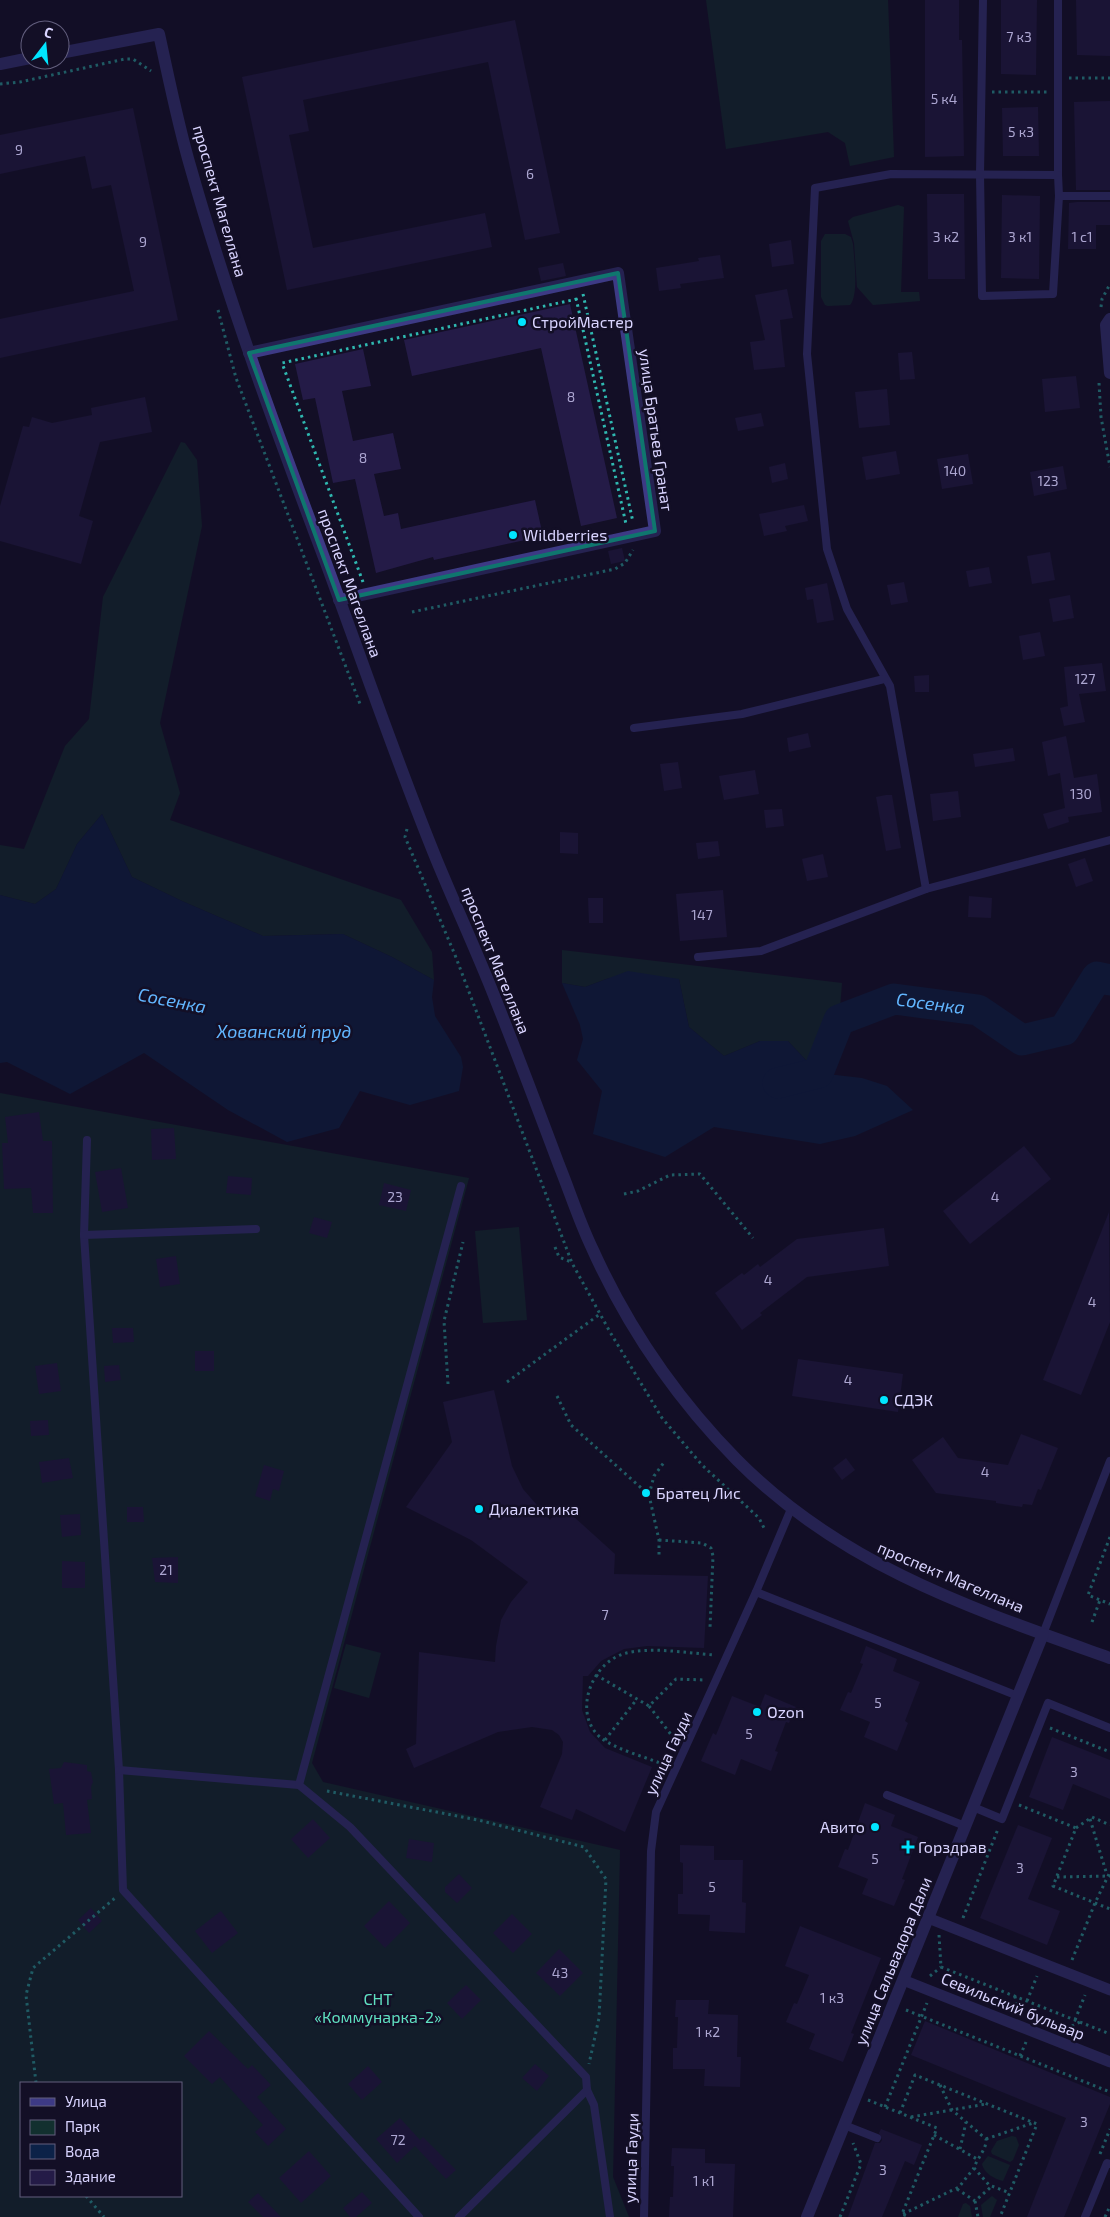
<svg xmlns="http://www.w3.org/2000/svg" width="1110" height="2217" viewBox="0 0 1110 2217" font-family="'Exo 2',sans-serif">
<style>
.green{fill:#12302f;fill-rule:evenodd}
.water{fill:#0c2248}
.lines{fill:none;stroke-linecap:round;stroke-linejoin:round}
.river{stroke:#0c2248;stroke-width:31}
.building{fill:#241b47}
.path{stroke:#2fb8b0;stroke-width:3;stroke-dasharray:2.5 4;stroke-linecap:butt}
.service{stroke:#3d3a85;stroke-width:8}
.pedestrian{stroke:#3d3a85;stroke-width:11}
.minor{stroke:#3d3a85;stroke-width:12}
.marked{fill:none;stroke:#0f766e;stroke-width:4;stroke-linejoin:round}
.poi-dot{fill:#00e5ff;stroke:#130f26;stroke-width:2}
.labels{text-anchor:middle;stroke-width:5;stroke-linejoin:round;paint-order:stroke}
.number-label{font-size:14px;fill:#aca6d1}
.street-label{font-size:16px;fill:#d9d4ff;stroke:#130f26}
.poi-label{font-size:16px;fill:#d9d4ff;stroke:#130f26;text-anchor:start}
.park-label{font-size:16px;fill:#5fe0c0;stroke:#130f26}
.water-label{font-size:18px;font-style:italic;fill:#62b6ff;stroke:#130f26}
</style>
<rect width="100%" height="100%" fill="#130f26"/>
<g class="green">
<polygon points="706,0 888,0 894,157 850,166 845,143 828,132 726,149"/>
<polygon points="898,205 904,207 901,292 919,292 920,301 873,305 857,287 854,243 848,221 853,217"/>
<path d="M825,234H845L851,237L853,244C854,258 859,295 850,305L828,306L825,305L821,297V241Z"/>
<polygon points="181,442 185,443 197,460 202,526 160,723 180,793 170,820 401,900 432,952 434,980 392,957 343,934 263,936 182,901 132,877 102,814 77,844 56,889 35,904 0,895 0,845 24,849 65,746 89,719 103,597"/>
<polygon points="562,950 842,983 839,1020 818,1073 788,1041 760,1041 724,1056 689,1027 679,979 609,978 585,987 562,983"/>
<path d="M0,1093L469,1178L312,1763L323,1782L620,1850L613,2177L629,2217H0ZM21,2083H181V2196H21Z"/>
<polygon points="519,1227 527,1320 483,1323 475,1231"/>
<polygon points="346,1644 381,1653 369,1698 334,1688"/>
<polygon points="1012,2136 1016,2137 1019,2145 1013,2160 1010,2162 992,2154 991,2151 997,2141"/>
<path d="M988,2156L1010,2165L1003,2181C994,2179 984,2173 982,2164Z"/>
<polygon points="992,2196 997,2200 990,2217 983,2217 981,2205"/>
<polygon points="966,2203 970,2206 972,2217 958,2217 963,2204"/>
</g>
<g class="water">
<polygon points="102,814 132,877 182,901 263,936 343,934 392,957 434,980 432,997 435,1016 461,1057 463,1067 459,1091 410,1105 360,1091 339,1128 287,1142 228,1110 144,1053 70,1094 7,1062 0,1063 0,895 35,904 56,889 77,844"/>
<polygon points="628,971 679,979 689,1027 724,1056 760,1041 788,1041 818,1073 862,1078 887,1086 913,1110 855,1136 820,1144 714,1127 665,1157 593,1134 602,1091 577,1060 583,1039 580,1025 562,983 585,987"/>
</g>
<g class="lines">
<path class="river" id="s1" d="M778,1083L818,1073L839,1020L894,999L978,1010L1022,1040L1064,1030L1097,977L1110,980"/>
</g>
<g class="building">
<polygon points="925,0 959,0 959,40 962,40 964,156 925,157"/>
<polygon points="1001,0 1037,0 1036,75 1001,74"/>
<polygon points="1076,0 1110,0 1110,56 1077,55"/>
<polygon points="515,20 560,233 525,240 488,62 303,100 309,131 289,135 313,248 485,213 492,247 287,290 242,77"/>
<polygon points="1110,101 1110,190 1076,190 1074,102"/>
<polygon points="1038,107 1039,156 1003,156 1002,108"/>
<polygon points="133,108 178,320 0,358 0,319 134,291 111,185 92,189 85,156 0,174 0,135"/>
<polygon points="927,194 964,194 965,279 928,279"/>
<polygon points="1002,195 1040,196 1039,279 1001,278"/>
<polygon points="1077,202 1110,202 1110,225 1096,225 1096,249 1068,249 1069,203"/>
<polygon points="791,240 794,264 772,267 769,244"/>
<polygon points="720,255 724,278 680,284 681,288 659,291 656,268 699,261 698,258"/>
<polygon points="563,263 566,276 541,281 538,268"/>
<polygon points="787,289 793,318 780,320 785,367 754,370 750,342 765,340 755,295"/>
<polygon points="570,304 617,518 581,526 541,348 412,376 404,340"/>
<polygon points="363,349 371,386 342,391 353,441 393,433 401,469 374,474 384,516 398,513 401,529 535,500 543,536 434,560 433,557 376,573 355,479 333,483 315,398 303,400 295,364"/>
<polygon points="912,352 915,379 900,380 898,353"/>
<polygon points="1076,376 1080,408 1045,412 1042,379"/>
<polygon points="887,389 890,425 859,428 855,392"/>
<polygon points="145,397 152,432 100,442 79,516 93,521 81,564 0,541 0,506 23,426 29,427 32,417 52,423 92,415 91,408"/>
<polygon points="761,413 764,426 738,431 735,418"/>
<polygon points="896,451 900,474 866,480 862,457"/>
<polygon points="968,454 973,484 942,489 937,459"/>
<polygon points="785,463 788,479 772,483 769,467"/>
<polygon points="1063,466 1067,489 1034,496 1030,472"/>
<polygon points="804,505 808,521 785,526 787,531 764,536 759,514"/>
<polygon points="622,548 625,561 611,564 608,551"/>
<polygon points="1050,552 1055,580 1032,584 1027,556"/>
<polygon points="989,567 992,583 969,587 966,571"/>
<polygon points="904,582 908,602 891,605 887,585"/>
<polygon points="827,583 834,620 817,623 813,599 807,600 805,588"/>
<polygon points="1070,595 1074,618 1053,622 1049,599"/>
<polygon points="1040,632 1045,656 1023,660 1019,636"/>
<polygon points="1102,663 1106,691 1079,694 1085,722 1064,726 1060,708 1068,706 1064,667"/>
<polygon points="929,675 929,692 915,692 914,676"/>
<polygon points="808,733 811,747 789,752 787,738"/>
<polygon points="1066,736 1074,778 1097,774 1102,812 1068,817 1069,822 1048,829 1043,814 1065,808 1060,773 1048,776 1042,742"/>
<polygon points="1013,748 1015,761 975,767 973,754"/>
<polygon points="678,762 682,788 664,791 660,764"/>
<polygon points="755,770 759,794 724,800 719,776"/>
<polygon points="958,791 961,817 933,821 930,794"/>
<polygon points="886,795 892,795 901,848 886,851 876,797"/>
<polygon points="782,809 784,826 766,828 764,810"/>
<polygon points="560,832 578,833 578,854 560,853"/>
<polygon points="718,841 720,856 698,859 696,843"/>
<polygon points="823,854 828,877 807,881 802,859"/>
<polygon points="1085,858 1093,881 1076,887 1068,864"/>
<polygon points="723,890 727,937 680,941 676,894"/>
<polygon points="969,896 992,898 991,918 968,917"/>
<polygon points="588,898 603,898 603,923 589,923"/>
<polygon points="39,1112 43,1141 52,1141 53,1213 33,1213 31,1188 4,1189 2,1143 8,1143 5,1117"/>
<polygon points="174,1128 176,1159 152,1160 151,1129"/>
<polygon points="1024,1146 1051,1179 970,1244 943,1211"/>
<polygon points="121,1168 128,1208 102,1212 95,1172"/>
<polygon points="228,1176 252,1178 251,1195 226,1193"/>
<polygon points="384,1183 411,1190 406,1211 379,1205"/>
<polygon points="1109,1212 1110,1322 1081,1395 1043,1380"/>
<polygon points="314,1217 332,1222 327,1238 309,1233"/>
<polygon points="884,1228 889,1266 807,1277 760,1313 762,1315 742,1330 715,1293 742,1273 744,1275 758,1264 760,1267 797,1239"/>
<polygon points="176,1256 180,1284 160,1287 156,1259"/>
<polygon points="112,1328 133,1328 134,1342 113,1343"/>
<rect x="195" y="1351" width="19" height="20"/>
<polygon points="798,1359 903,1374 898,1412 792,1396"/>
<polygon points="57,1363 61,1391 39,1394 35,1366"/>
<polygon points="119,1365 121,1380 105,1382 104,1366"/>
<polygon points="494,1390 512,1466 523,1489 550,1520 562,1506 615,1554 614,1574 708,1576 704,1648 647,1646 624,1649 601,1661 588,1676 583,1676 582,1710 590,1732 605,1748 652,1767 625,1832 576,1809 572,1820 540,1807 562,1754 563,1742 559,1735 552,1730 532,1727 498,1732 414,1768 406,1749 416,1744 419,1652 495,1662 496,1646 501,1620 511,1602 528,1582 471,1540 406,1507 452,1442 443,1402"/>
<polygon points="48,1420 49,1435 31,1436 30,1421"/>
<polygon points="1021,1434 1058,1448 1041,1490 1038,1489 1032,1505 1023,1504 1022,1507 996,1503 996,1501 936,1493 912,1460 943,1437 958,1458 1008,1465"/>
<polygon points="69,1458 73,1478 42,1483 39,1462"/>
<polygon points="846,1458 855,1470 842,1480 833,1468"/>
<polygon points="264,1465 284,1471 279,1491 273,1489 270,1501 255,1496"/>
<polygon points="127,1507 143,1507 144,1522 127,1522"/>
<polygon points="80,1514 81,1535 62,1537 60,1515"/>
<polygon points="178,1557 178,1583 155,1582 152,1558"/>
<polygon points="62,1561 85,1562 85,1588 62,1588"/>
<polygon points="866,1646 897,1659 893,1671 920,1682 905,1721 908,1723 897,1751 864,1737 870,1722 840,1710 848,1692 851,1693 863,1664 860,1663"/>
<polygon points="765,1694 796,1707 789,1723 786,1722 775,1751 778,1752 771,1771 741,1759 735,1775 701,1761 713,1733 716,1735 732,1696 760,1707"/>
<polygon points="1052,1737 1110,1760 1110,1799 1073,1784 1063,1810 1029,1797"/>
<polygon points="64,1762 87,1765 87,1771 91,1772 93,1782 91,1787 92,1799 87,1800 91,1833 66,1835 63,1803 54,1804 49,1769 61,1768"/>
<polygon points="865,1803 895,1815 891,1826 918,1837 902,1879 905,1880 894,1906 862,1894 868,1879 838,1867 845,1849 848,1850"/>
<polygon points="313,1819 330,1838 308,1858 291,1839"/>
<polygon points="1018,1825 1052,1838 1028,1899 1060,1911 1047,1945 980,1918"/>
<polygon points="409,1839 434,1843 432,1862 406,1858"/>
<polygon points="680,1845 714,1846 714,1860 743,1860 742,1902 746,1903 745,1933 709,1931 710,1915 678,1914 678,1894 683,1894 683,1863 680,1862"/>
<polygon points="459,1874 472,1888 457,1903 445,1892 445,1887"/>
<polygon points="389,1901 410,1923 385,1948 364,1926"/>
<polygon points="91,1908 102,1921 89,1933 78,1920"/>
<polygon points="221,1911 238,1933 212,1953 195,1931"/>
<polygon points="512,1914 532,1934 513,1953 493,1933"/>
<polygon points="800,1926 881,1958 851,2033 854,2034 843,2062 809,2049 815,2034 786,2022 794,2003 797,2004 809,1975 785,1966"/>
<polygon points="559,1949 583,1973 560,1996 536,1973"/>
<polygon points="466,1985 481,2000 462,2019 447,2003"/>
<polygon points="676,2000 709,2000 708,2014 738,2015 737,2057 741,2057 740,2087 704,2086 705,2069 673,2069 673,2048 677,2048 678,2017 675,2017"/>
<polygon points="925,2021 1110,2097 1110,2104 1064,2217 1027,2217 1066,2118 911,2055"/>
<polygon points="209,2031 248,2069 252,2065 271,2085 257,2097 286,2129 268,2146 255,2132 263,2125 220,2077 212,2084 184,2056"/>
<polygon points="535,2064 549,2076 537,2091 522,2078"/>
<polygon points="368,2066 382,2082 362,2100 348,2084"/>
<polygon points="400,2118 420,2140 423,2137 456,2170 446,2179 415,2146 397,2163 376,2139"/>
<polygon points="881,2129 922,2145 914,2165 905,2161 882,2217 848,2217 875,2143 880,2143 882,2140 879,2133"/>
<polygon points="672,2148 705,2149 705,2163 735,2164 733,2217 669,2217 670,2197 673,2197 674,2166 671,2166"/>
<polygon points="309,2151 331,2176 301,2203 279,2178"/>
<polygon points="362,2192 372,2203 356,2217 350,2217 343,2208"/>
<polygon points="258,2193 281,2217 263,2217 248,2202"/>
</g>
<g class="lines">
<g class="path">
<polyline points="1069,78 1110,78"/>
<polyline points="0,84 20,82 125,59 133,59 151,71"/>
<polyline points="992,92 1048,92"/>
<polyline points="583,294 633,522"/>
<polyline points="576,298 626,524"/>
<polyline points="1101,307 1102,299 1110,284"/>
<polyline points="218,310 236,378 360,704"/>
<polyline points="1099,383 1101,417 1110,467"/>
<polyline points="363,582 282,363 577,299"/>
<polyline points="412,612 615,569 625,563 633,550"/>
<polyline points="407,829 405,837 455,955 572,1263 610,1332 662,1418 702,1465 759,1518 765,1530"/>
<polyline points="624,1194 638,1191 670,1175 700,1174 753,1238"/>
<polyline points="555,1247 559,1257 571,1262"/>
<polyline points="507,1382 600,1314"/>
<polyline points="448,1384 444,1321 463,1242"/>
<polyline points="557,1396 571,1425 649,1495 659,1540 659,1555"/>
<polyline points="649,1495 654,1476 665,1461"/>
<polyline points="1110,1537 1088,1595 1110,1604"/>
<polyline points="659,1540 702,1543 711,1548 713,1556 710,1628"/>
<polyline points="1092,1622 1100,1600"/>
<polyline points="596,1675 649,1706 676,1679 705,1680"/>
<polyline points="649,1706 676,1741"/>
<polyline points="1050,1728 1110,1752"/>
<polyline points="605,1740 637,1699"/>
<path d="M665,1765C646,1757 617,1750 601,1738C572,1714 591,1664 623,1654C649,1646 687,1653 714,1655"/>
<polyline points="327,1791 478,1820 584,1847 606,1879 599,2018 589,2064"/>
<polyline points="1019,1805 1076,1828 1053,1886 1110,1909"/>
<polyline points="1090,1819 1107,1875"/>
<polyline points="1076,1828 1092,1817 1110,1825"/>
<polyline points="1057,1877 1110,1876"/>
<polyline points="963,1918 998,1829"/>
<polyline points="939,1935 941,1967"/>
<polyline points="1072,1960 1095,1903 1110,1872"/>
<polyline points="941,1967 1110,2034"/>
<polyline points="930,1976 941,1967"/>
<polyline points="1015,1996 1017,2011"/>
<polyline points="1027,2001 1037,1976"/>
<polyline points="906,2010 1110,2092"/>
<polyline points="1075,2020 1085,1995"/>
<polyline points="1066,2029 1080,2022"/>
<polyline points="1020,2056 1026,2042"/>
<polyline points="36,2083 26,1995 33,1968 115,1898"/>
<path d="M940,2085L952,2110L986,2139C987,2149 977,2158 974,2168L989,2185L1010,2193"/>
<polyline points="868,2100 937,2128 902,2214 909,2217"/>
<polyline points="885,2107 927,2003"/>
<polyline points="900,2113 915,2075 1037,2124 1000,2217"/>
<polyline points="911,2117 986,2104"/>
<polyline points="934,2135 977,2159"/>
<polyline points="986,2139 1033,2123"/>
<polyline points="960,2149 966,2122"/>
<polyline points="1100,2154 1110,2129"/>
<polyline points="957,2189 975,2201 992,2186"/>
<polyline points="86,2196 104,2217"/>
<polyline points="975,2201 978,2217"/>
<polyline points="903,2214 959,2187 974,2168"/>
<polyline points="840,2217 861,2164 853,2143"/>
<polyline points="1105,2217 1110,2206"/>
</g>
<g class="service">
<polyline points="983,0 980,174 982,296 1053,294 1059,196"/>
<polyline points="1058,0 1058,175"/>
<polyline points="1110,196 1059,196 1058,175 891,174 815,188 807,354 827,549 847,609 890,686 926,889 1110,840"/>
<polyline points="634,728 742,714 884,679"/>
<polyline points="698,957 761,951 926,889"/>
<polyline points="87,1140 84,1235 119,1770 123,1890 419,2217"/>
<polyline points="84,1235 256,1229"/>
<polyline points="756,1592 791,1509"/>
<polyline points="1043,1634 1110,1461"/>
<polyline points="119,1770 299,1785"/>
<polyline points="887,1795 965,1826"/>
<polyline points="973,1807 1002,1819 1048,1703 1110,1728"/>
<polyline points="587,2090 594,2105 610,2217"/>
<polyline points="844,2125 877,2138"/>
<polyline points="459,2217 587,2090 586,2077 350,1827 299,1785 461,1186"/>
<polyline points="644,2217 651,1851 656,1812 756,1592 1018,1696"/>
<polyline points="1085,2217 1107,2163 1110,2164"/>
</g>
<g class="pedestrian">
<polyline points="928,1918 1110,1990"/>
<polyline points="903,1980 1110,2062"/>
</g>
<g class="minor">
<path d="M60,53L159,34C169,79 178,125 191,169C229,303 277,433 326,563C363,663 397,763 437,861C456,907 477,952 495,998C517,1053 538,1109 559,1165C570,1192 579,1221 592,1248C627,1326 677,1399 737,1460C842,1566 973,1609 1110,1658"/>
<polyline points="0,64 30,58"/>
<polyline points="1110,319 1106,325 1110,373"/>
<polyline points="249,353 618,273 655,531 339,600"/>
<polyline points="807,2217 1043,1634"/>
</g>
</g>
<path d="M0 0H1110V2217H0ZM618,273L655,531L339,600L249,353Z" fill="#130f26" fill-opacity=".55" fill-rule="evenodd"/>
<path class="marked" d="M618,273L655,531L339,600L249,353Z"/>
<g class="poi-dot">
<circle cx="522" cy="322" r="5"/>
<circle cx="513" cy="535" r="5"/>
<circle cx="884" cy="1400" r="5"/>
<circle cx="646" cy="1493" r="5"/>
<circle cx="479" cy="1509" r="5"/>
<circle cx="757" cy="1712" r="5"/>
<circle cx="875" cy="1827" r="5"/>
<path d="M905.5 1839.5h5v5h5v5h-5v5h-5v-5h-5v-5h5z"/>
</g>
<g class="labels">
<g class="number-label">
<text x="1019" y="42">7 к3</text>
<text x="944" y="104">5 к4</text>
<text x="1021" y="137">5 к3</text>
<text x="19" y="155">9</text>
<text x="530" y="179">6</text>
<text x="946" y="242">3 к2</text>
<text x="1020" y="242">3 к1</text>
<text x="1082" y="242">1 с1</text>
<text x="143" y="247">9</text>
<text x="571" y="402">8</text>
<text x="363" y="463">8</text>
<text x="955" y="476">140</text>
<text x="1048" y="486">123</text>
<text x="1085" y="684">127</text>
<text x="1081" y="799">130</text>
<text x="702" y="920">147</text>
<text x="395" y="1202">23</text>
<text x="995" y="1202">4</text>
<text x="768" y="1285">4</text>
<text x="1092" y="1307">4</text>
<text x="848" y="1385">4</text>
<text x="985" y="1477">4</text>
<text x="166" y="1575">21</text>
<text x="605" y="1620">7</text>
<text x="878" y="1708">5</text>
<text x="749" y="1739">5</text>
<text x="1074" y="1777">3</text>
<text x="875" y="1864">5</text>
<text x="1020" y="1873">3</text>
<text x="712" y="1892">5</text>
<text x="560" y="1978">43</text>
<text x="832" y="2003">1 к3</text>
<text x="708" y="2037">1 к2</text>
<text x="1084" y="2127">3</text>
<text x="398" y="2145">72</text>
<text x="883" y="2175">3</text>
<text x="704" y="2186">1 к1</text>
</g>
<g class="street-label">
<text transform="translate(220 201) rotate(74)" y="6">проспект Магеллана</text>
<text transform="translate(656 430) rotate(82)" y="6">улица Братьев Гранат</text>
<text transform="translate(350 583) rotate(70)" y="6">проспект Магеллана</text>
<text transform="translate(496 960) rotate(68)" y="6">проспект Магеллана</text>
<text transform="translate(951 1577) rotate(23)" y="6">проспект Магеллана</text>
<text transform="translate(668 1753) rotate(-65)" y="6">улица Гауди</text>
<text transform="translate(893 1961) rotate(-68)" y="6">улица Сальвадора Дали</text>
<text transform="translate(1013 2006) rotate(22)" y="6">Севильский бульвар</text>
<text transform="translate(631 2158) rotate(-88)" y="6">улица Гауди</text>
</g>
<g class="poi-label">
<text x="532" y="328">СтройМастер</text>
<text x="523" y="541">Wildberries</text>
<text x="894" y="1406">СДЭК</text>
<text x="656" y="1499">Братец Лис</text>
<text x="489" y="1515">Диалектика</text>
<text x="767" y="1718">Ozon</text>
<text x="865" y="1833" text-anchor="end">Авито</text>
<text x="918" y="1853">Горздрав</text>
</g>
<g class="park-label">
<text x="378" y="2005">СНТ<tspan x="378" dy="18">«Коммунарка-2»</tspan></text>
</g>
<g class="water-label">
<text transform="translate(172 1001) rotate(11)" y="6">Сосенка</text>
<text dy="6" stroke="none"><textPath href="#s1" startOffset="194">Сосенка</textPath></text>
<text x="284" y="1038">Хованский пруд</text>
</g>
</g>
<rect x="20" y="2082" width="162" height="115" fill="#130f26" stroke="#625e7d"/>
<rect x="30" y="2098" width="25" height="8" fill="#3d3a85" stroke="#625e7d"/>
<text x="65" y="2107" font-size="15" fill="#d9d4ff">Улица</text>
<rect x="30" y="2120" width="25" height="15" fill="#12302f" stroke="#625e7d"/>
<text x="65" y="2132" font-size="15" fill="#d9d4ff">Парк</text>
<rect x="30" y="2144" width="25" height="15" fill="#0c2248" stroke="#625e7d"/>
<text x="65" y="2157" font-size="15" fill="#d9d4ff">Вода</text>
<rect x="30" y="2170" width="25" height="15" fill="#241b47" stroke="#625e7d"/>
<text x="65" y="2182" font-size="15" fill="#d9d4ff">Здание</text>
<g transform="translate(45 45) rotate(16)"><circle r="24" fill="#130f26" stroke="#625e7d"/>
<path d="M0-4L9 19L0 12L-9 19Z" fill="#00e5ff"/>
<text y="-8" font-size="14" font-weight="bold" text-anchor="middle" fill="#d9d4ff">С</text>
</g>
</svg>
